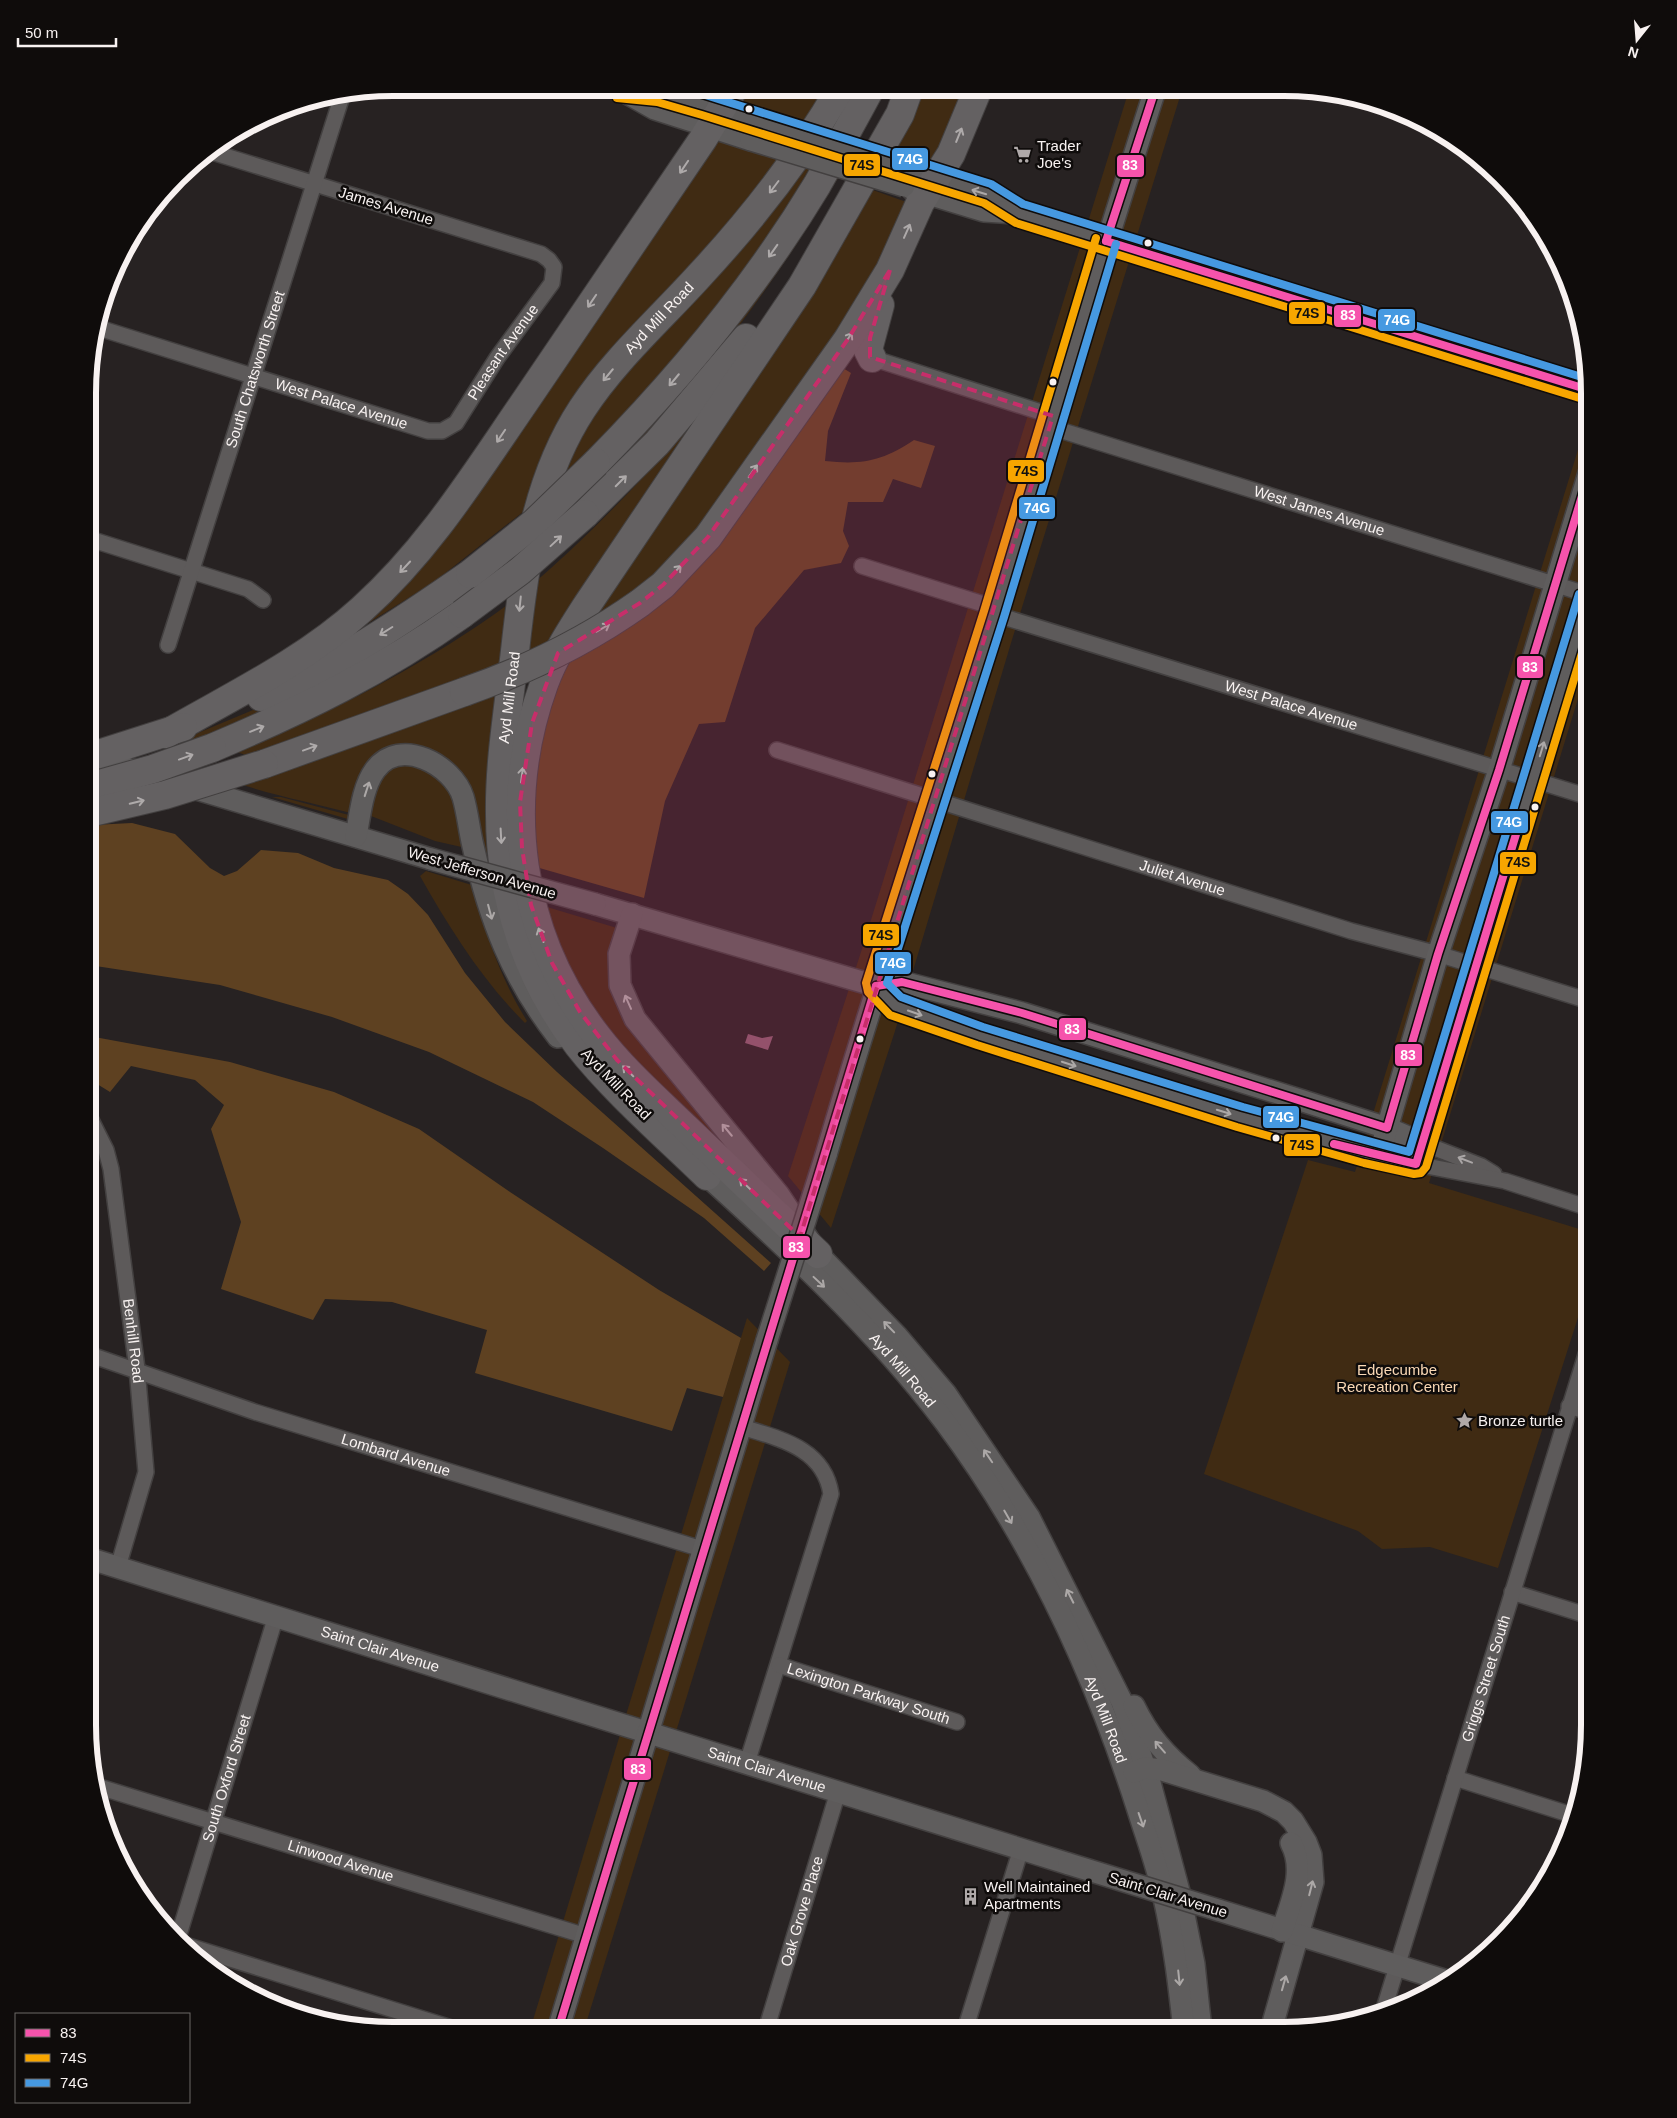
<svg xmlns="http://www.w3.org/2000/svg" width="1677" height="2118" viewBox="0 0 1677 2118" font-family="Helvetica,sans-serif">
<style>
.green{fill:#402b13}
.forest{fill:#5e4121}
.water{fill:#875a6c}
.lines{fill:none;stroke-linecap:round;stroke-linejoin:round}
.street-casing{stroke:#434040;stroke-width:18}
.secondary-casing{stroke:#434040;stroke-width:24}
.highway-casing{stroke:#434040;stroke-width:30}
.street{stroke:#5d5a5a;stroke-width:15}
.secondary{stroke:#5f5d5d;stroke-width:21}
.highway{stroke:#646162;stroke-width:28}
.secondary-bridge-casing{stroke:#434040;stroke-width:24;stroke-linecap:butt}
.highway-bridge-casing{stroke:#434040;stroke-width:30;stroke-linecap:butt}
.secondary-bridge{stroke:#5f5d5d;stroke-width:21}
.highway-bridge{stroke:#646162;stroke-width:28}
.bus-1-casing{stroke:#0f0c0b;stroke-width:11}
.bus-2-casing{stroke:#0f0c0b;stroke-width:11}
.bus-3-casing{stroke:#0f0c0b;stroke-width:11}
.bus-1{stroke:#f653ac;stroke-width:8}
.bus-2{stroke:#f7a600;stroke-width:8}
.bus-3{stroke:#4699e1;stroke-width:8}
.oneway{stroke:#aeaaaa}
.oneway2{stroke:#aca8a7}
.oneway3{stroke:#aaa6a6}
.marked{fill:#c72e6a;fill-opacity:0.2;stroke:#c72e6a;stroke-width:4;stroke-dasharray:10 6;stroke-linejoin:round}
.bus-dot{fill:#f8f2f1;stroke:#0f0c0b;stroke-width:2}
.labels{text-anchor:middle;stroke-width:5;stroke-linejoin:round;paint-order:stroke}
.poi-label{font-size:15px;fill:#f8f2f1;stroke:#0f0c0b;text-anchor:start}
.street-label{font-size:15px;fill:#f8f2f1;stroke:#0f0c0b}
.park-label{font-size:15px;fill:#fad8b5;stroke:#0f0c0b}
.rim{fill:none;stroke:#f8f2f1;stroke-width:6}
.line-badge{stroke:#0f0c0b;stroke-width:2}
.badge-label{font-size:14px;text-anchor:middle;font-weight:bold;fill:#fff}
.pale-badge-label{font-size:14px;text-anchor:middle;font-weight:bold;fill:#111}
</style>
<rect width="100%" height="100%" fill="#272222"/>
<g class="green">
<polygon points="746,89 831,89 809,126 737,103"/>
<polygon points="924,89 972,89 933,165 887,151"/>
<polygon points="1129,90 1182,90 1011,643 895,1031 831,1228 788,1176 861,952"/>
<polygon points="713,138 783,161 693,273 533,504 434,582 338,642"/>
<path d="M795,164L809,169C741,291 645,396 545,493L569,439Z"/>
<path d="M834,176L838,178C784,269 721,356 648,434C625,459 600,482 575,506L576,498Z"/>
<polygon points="867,188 912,204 847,325 720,505 642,589 595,622 590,607"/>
<path d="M720,390L558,642L518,661L526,590C597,530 661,460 720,390Z"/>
<polygon points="1589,414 1589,663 1429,1183 1589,1232 1589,1283 1498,1568 1430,1547 1382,1549 1358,1531 1204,1474 1308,1160 1355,1172"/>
<polygon points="482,579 481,586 392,646 284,703 195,740 186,738 282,698"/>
<path d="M514,600L508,665L257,759L237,752C334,711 429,663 514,600Z"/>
<path d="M506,686L497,856L479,851L471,806L406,746L351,813C314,803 276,796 240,784Z"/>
<polygon points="392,763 424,764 453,794 466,848 435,841 371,816 372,788"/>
<polygon points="272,797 281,797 360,818 365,824"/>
<path d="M426,871L475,886C485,935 501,979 527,1021L525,1023C482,980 450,929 420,876Z"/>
<polygon points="537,904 617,928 612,971 768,1190 607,1040"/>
<polygon points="747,1318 790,1362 584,2030 530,2030"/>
</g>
<g class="forest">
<path d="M843,368L851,373L828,431L825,461C863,465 882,461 914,440L935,446L921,488L893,479L883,502H848L843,531L849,546L841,563L804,570L755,628L725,722L699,724L665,801L644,898L529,865L532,762L563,664L728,532Z"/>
<polygon points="132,823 175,834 210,868 224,876 237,871 261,850 298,853 334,868 388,880 408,894 428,915 465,973 505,1022 557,1072 771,1263 764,1271 704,1218 603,1148 533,1102 429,1052 332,1017 220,985 89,965 89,829 93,825"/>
<polygon points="89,1036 230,1062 334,1092 419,1129 510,1192 659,1290 741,1338 723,1397 687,1388 672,1431 475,1373 487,1330 392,1302 325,1299 313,1320 221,1289 241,1222 211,1129 224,1105 195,1080 131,1066 110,1092 89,1079"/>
</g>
<polygon class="water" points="748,1034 762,1038 773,1036 768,1050 745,1043"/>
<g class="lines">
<defs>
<g id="street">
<path id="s1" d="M99,328L428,431H442L456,423L497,358L552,283L554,267L549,260L541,254L212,152"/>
<polyline points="872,358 1053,416"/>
<path id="s2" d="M1050,427L1589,595"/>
<polyline points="90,539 248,589 263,600"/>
<polyline points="862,566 996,608"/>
<path id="s3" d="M994,614L1589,797"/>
<path id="s4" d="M168,645L342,96"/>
<path id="s5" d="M777,750L1351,931L1438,954L1589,1001"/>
<path id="s6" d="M89,1116L106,1150L111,1169L137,1369L146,1472L118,1567"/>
<polyline points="1422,1143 1481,1166 1494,1174"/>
<polyline points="1416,1164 1505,1181 1589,1208"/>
<path id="s7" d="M88,1354L255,1412L705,1550"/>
<polyline points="1569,1406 1589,1412"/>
<path d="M742,1427C780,1439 824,1448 831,1494L747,1763"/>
<polyline points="1512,1592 1589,1616"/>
<path id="s8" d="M779,1665L957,1722"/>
<polyline points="1455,1778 1575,1816"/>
<path id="s9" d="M96,1786L586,1936"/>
<path id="s10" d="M177,1941L276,1616"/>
<polyline points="179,1943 458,2030"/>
<path id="s11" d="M1383,2012L1589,1345"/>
<path id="s12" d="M766,2030L838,1792"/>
<polyline points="965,2030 1021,1849"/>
</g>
<g id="secondary">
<polyline points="618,88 655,109 751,140"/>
<polyline points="626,90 659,92 760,123"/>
<polyline points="910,170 988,194 1019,213 1589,390"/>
<polyline points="912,189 984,211 1016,213"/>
<polyline points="89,757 431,859"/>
<path d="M356,836C360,816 362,788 375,770C400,736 453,765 463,797C468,814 469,830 473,846C489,919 512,978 558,1037"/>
<polyline points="595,904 876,986 902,982 1022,1013 1300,1100 1387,1128 1422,1143"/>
<polyline points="632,914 619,954 620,985 635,1019 779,1195 818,1254 897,1336 946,1394 1029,1517 1122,1702 1149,1779 1180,1895 1194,1964 1201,2030"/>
<polyline points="876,986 895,1006 980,1036 1240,1117 1367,1153 1416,1164 1589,597"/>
<polyline points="1383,1142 1438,954 1499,770 1589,473"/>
<path d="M826,1155C879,974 940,795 994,615C1046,439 1099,264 1155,90"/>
<path id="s13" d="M695,1165C783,1244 874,1328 945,1422C1032,1538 1094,1672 1138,1810C1147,1839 1158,1868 1164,1898C1174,1942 1179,1985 1184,2030"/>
<path id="s14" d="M88,1558L1069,1864"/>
<path d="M1134,1706C1148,1735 1165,1755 1190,1775"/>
<polyline points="1134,1772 1145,1768 1162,1770 1263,1801 1284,1812 1293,1821 1306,1842 1311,1855 1313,1882 1271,2030"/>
<polyline points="1218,1910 1447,1981"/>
<path d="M1282,1931C1291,1902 1306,1871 1291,1843"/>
<polyline points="558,2030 767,1340"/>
</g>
<g id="highway">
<polyline points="872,358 868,350 880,305"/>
<path d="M596,463C679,379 756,286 817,185C835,153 853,121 870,89"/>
<polyline points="585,514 657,443 746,338"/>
<polyline points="640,603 663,585 708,537 848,339 890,270 920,203 951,154 978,89"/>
<path d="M261,697C336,666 404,620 470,574"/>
<path d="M166,734C232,696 305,661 362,609C429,549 475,474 526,400C585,313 644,226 703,139L734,88"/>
<path d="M212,748C302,710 382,671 462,614"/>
<polyline points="89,757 183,727"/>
<polyline points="264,764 464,692"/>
<path id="s15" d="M707,1176C666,1136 614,1091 578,1045C528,980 500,898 500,815C499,761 509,705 515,651C524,568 535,481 582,409C614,360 660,319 699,276C752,219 801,156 840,89"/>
<path d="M818,1254C774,1212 730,1170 686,1128C656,1099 623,1070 597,1036C518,935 501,803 544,684C554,656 571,630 587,605L802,286L900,114L909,89"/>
</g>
</defs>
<use href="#street" class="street-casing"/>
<use href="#secondary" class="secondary-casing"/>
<use href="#highway" class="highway-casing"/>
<use href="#street" class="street"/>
<use href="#secondary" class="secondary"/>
<use href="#highway" class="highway"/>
<defs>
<g id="secondary-bridge">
<polyline points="760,123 910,170"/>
<polyline points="751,140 904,186"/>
<polyline points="431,859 595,904"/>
<polyline points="767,1340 826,1155"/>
<polyline points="1069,1864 1218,1910"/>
</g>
<g id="highway-bridge">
<polyline points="470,574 534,523 596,463"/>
<polyline points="462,614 520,571 585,514"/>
<path d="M464,692C527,670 585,642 640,603"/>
<polyline points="89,787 153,769 212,748"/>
<polyline points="89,813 165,795 264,764"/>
</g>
</defs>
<use href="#secondary-bridge" class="secondary-bridge-casing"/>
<use href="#highway-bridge" class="highway-bridge-casing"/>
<use href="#secondary-bridge" class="secondary-bridge"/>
<use href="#highway-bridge" class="highway-bridge"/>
<defs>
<g id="bus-1">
<polyline points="1106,241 1589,390"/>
<polyline points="1106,241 1155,90"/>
<polyline points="876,986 902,982 1022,1013 1387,1128 1438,954 1499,770 1589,473"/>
<polyline points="1334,1144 1416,1164 1520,821"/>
<polyline points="558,2030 876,986"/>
</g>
<g id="bus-2">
<polyline points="617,98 657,102 702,115 984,203 1016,223 1586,400"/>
<polyline points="1096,238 984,611 866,983 868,992 890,1015 977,1045 1237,1127 1364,1163 1414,1174 1421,1173 1426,1167 1589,630"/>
</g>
<g id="bus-3">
<polyline points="683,88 991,184 1023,204 1588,379"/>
<polyline points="1116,244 1004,617 887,983 901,997 983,1027 1243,1107 1409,1152 1579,594"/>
</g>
</defs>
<use href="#bus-1" class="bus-1-casing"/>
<use href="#bus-2" class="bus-2-casing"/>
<use href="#bus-3" class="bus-3-casing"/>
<use href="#bus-1" class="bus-1"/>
<use href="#bus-2" class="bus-2"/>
<use href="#bus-3" class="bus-3"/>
</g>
<defs><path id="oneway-shaft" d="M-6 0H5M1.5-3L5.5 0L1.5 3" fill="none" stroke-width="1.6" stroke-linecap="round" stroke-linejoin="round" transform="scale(1.25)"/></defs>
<g class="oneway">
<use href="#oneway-shaft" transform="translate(959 135) rotate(-68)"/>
<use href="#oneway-shaft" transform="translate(684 167) rotate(124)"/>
<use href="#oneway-shaft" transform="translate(774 187) rotate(127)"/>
<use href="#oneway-shaft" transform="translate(907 231) rotate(-66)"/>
<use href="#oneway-shaft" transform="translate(773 251) rotate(125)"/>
<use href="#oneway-shaft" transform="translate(592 301) rotate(124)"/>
<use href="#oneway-shaft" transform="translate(848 339) rotate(-57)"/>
<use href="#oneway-shaft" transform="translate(608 375) rotate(130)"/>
<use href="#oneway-shaft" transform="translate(674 380) rotate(130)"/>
<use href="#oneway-shaft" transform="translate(501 436) rotate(124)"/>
<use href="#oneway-shaft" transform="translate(753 471) rotate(-55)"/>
<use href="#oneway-shaft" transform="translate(621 481) rotate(-45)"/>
<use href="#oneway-shaft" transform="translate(556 541) rotate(-43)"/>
<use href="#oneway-shaft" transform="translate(405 567) rotate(133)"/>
<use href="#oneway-shaft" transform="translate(676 571) rotate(-47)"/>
<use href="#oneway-shaft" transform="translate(520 604) rotate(96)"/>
<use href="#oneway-shaft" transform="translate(603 628) rotate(-30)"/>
<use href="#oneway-shaft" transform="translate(386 631) rotate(148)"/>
<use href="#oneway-shaft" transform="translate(257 729) rotate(-22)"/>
<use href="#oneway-shaft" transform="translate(310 748) rotate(-20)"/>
<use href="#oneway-shaft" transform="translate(186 757) rotate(-20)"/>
<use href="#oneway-shaft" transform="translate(522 775) rotate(-83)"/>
<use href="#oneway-shaft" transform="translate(137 802) rotate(-14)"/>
<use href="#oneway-shaft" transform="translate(501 836) rotate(87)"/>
<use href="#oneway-shaft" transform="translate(541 935) rotate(-110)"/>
<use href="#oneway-shaft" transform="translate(628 1071) rotate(-135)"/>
<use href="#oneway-shaft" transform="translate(745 1184) rotate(-136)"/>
</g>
<g class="oneway2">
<use href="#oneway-shaft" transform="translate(979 192) rotate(-163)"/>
<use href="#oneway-shaft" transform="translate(1542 749) rotate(-73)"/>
<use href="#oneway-shaft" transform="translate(367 789) rotate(-72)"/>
<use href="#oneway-shaft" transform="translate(490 912) rotate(75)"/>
<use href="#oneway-shaft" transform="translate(628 1002) rotate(-114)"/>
<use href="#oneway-shaft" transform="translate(915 1013) rotate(19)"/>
<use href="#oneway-shaft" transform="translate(1069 1064) rotate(18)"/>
<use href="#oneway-shaft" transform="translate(1224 1112) rotate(17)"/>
<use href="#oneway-shaft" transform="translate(727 1130) rotate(-130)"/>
<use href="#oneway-shaft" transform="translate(819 1282) rotate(43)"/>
<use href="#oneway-shaft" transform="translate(889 1327) rotate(-134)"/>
<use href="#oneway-shaft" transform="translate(988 1456) rotate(-124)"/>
<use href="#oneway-shaft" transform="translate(1008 1517) rotate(60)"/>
<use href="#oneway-shaft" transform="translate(1070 1596) rotate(-117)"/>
<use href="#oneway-shaft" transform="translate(1160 1747) rotate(-131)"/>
<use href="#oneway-shaft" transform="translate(1141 1820) rotate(71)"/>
<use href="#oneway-shaft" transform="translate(1311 1888) rotate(-76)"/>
<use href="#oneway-shaft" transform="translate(1179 1978) rotate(84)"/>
<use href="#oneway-shaft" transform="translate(1284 1983) rotate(-74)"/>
</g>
<use class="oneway3" href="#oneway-shaft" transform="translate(1465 1160) rotate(-159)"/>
<path class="marked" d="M890,270L870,338V357L1053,416L800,1237L617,1060L580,1012L552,963L531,905L522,848L520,802L532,723L558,653L640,603L663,585L708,537L848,339Z"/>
<defs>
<symbol id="supermarket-bare" viewBox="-9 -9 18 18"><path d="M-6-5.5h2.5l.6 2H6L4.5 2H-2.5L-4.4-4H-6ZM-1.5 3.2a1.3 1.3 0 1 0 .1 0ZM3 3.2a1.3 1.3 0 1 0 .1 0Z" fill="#afa9a9" stroke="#0f0c0b" stroke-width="2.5" paint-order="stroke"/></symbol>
<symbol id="sight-bare" viewBox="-9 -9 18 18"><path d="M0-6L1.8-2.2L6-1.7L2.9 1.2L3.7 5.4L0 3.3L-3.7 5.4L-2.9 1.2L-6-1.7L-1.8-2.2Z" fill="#afa9a9" stroke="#0f0c0b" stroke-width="2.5" paint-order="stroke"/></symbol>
<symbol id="building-bare" viewBox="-9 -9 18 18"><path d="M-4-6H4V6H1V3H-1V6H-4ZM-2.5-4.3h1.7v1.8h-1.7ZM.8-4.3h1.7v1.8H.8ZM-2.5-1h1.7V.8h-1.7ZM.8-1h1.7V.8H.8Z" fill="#afa9a9" stroke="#0f0c0b" stroke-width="2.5" paint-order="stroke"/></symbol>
</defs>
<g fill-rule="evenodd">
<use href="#supermarket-bare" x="1010" y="142" width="25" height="25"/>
<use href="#sight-bare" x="1452" y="1408" width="25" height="25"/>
<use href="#building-bare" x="958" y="1884" width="25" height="25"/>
</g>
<g class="bus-dot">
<circle cx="749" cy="109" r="4.5"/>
<circle cx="1148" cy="243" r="4.5"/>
<circle cx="1053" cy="382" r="4.5"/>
<circle cx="932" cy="774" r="4.5"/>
<circle cx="1535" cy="807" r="4.5"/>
<circle cx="860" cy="1039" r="4.5"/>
<circle cx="1276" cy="1138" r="4.5"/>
</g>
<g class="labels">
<g class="poi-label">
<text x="1037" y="151">Trader<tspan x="1037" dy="17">Joe's</tspan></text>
<text x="1478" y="1426">Bronze turtle</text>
<text x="984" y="1892">Well Maintained<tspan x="984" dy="17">Apartments</tspan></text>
</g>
<g class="street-label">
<text transform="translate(386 206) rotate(17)" y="5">James Avenue</text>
<text dy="5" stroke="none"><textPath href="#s15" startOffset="969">Ayd Mill Road</textPath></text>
<text dy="5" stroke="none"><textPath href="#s1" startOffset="460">Pleasant Avenue</textPath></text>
<text dy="5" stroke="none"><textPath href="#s4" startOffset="289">South Chatsworth Street</textPath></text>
<text dy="5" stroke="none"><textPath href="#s1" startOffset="254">West Palace Avenue</textPath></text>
<text dy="5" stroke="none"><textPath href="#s2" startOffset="282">West James Avenue</textPath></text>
<text dy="5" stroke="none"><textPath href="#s15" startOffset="549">Ayd Mill Road</textPath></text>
<text dy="5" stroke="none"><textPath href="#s3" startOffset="311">West Palace Avenue</textPath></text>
<text transform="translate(482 873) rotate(16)" y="5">West Jefferson Avenue</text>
<text dy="5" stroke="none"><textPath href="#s5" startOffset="425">Juliet Avenue</textPath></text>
<text transform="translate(616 1084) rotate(46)" y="5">Ayd Mill Road</text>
<text dy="5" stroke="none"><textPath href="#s6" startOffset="231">Benhill Road</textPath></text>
<text dy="5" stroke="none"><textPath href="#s13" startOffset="292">Ayd Mill Road</textPath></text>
<text dy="5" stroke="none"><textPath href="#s7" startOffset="324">Lombard Avenue</textPath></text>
<text dy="5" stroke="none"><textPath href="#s14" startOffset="306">Saint Clair Avenue</textPath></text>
<text dy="5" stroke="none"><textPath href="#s11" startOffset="349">Griggs Street South</textPath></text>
<text dy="5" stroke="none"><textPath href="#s8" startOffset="94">Lexington Parkway South</textPath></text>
<text dy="5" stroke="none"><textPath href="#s13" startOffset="698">Ayd Mill Road</textPath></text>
<text dy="5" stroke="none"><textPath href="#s14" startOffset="711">Saint Clair Avenue</textPath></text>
<text dy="5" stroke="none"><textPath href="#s10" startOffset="170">South Oxford Street</textPath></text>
<text dy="5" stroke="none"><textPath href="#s9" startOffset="256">Linwood Avenue</textPath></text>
<text transform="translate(1168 1895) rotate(17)" y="5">Saint Clair Avenue</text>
<text dy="5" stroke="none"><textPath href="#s12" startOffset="124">Oak Grove Place</textPath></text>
</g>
<g class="park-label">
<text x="1397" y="1375">Edgecumbe<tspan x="1397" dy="17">Recreation Center</tspan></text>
</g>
</g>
<path d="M0 0H1677V2118H0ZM393 96H1284A297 297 0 0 1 1581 393V1725A297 297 0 0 1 1284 2022H393A297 297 0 0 1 96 1725V393A297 297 0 0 1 393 96Z" fill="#0f0c0b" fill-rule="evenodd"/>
<path class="rim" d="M393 96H1284A297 297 0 0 1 1581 393V1725A297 297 0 0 1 1284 2022H393A297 297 0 0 1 96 1725V393A297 297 0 0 1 393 96Z"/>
<g class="line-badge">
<rect x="891" y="147" width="38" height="24" rx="5" fill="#4699e1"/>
<rect x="843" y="153" width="38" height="24" rx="5" fill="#f7a600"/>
<rect x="1116" y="154" width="29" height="24" rx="5" fill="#f653ac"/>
<rect x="1288" y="301" width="38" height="24" rx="5" fill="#f7a600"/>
<rect x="1333" y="304" width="29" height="24" rx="5" fill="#f653ac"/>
<rect x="1377" y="308" width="39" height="24" rx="5" fill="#4699e1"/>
<rect x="1007" y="459" width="38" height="24" rx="5" fill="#f7a600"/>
<rect x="1018" y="496" width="38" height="24" rx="5" fill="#4699e1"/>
<rect x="1516" y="655" width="28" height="24" rx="5" fill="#f653ac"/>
<rect x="1490" y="810" width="39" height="24" rx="5" fill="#4699e1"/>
<rect x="1499" y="851" width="38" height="24" rx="5" fill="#f7a600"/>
<rect x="862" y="923" width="38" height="24" rx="5" fill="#f7a600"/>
<rect x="874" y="951" width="38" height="24" rx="5" fill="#4699e1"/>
<rect x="1058" y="1017" width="29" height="24" rx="5" fill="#f653ac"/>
<rect x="1394" y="1043" width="29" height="24" rx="5" fill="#f653ac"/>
<rect x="1262" y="1105" width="38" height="24" rx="5" fill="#4699e1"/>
<rect x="1283" y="1133" width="38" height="24" rx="5" fill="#f7a600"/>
<rect x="782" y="1235" width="29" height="24" rx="5" fill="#f653ac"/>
<rect x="623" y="1757" width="29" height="24" rx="5" fill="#f653ac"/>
</g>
<g class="badge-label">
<text x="910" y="164">74G</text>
<text x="1130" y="170">83</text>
<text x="1348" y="320">83</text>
<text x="1397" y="325">74G</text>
<text x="1037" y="513">74G</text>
<text x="1530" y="672">83</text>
<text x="1509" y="827">74G</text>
<text x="893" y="968">74G</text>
<text x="1072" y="1034">83</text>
<text x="1408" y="1060">83</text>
<text x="1281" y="1122">74G</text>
<text x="796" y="1252">83</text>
<text x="638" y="1774">83</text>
</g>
<g class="pale-badge-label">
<text x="862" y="170">74S</text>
<text x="1307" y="318">74S</text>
<text x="1026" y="476">74S</text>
<text x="1518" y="867">74S</text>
<text x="881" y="940">74S</text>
<text x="1302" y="1150">74S</text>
</g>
<rect x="15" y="2013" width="175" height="90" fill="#0f0c0b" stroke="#6c6867"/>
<rect x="25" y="2029" width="25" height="8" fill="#f653ac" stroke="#6c6867"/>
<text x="60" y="2038" font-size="15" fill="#f8f2f1">83</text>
<rect x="25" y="2054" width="25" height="8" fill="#f7a600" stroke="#6c6867"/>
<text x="60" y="2063" font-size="15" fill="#f8f2f1">74S</text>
<rect x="25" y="2079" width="25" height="8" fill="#4699e1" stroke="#6c6867"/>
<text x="60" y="2088" font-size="15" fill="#f8f2f1">74G</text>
<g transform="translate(1637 40) rotate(197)" stroke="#0f0c0b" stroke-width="4" paint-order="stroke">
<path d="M0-4L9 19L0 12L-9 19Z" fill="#f8f2f1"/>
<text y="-8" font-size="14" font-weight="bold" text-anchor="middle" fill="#f8f2f1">N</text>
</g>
<path d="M18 38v8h98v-8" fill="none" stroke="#f8f2f1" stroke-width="2.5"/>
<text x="25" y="38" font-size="15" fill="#f8f2f1" stroke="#0f0c0b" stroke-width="4" paint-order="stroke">50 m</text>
</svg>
